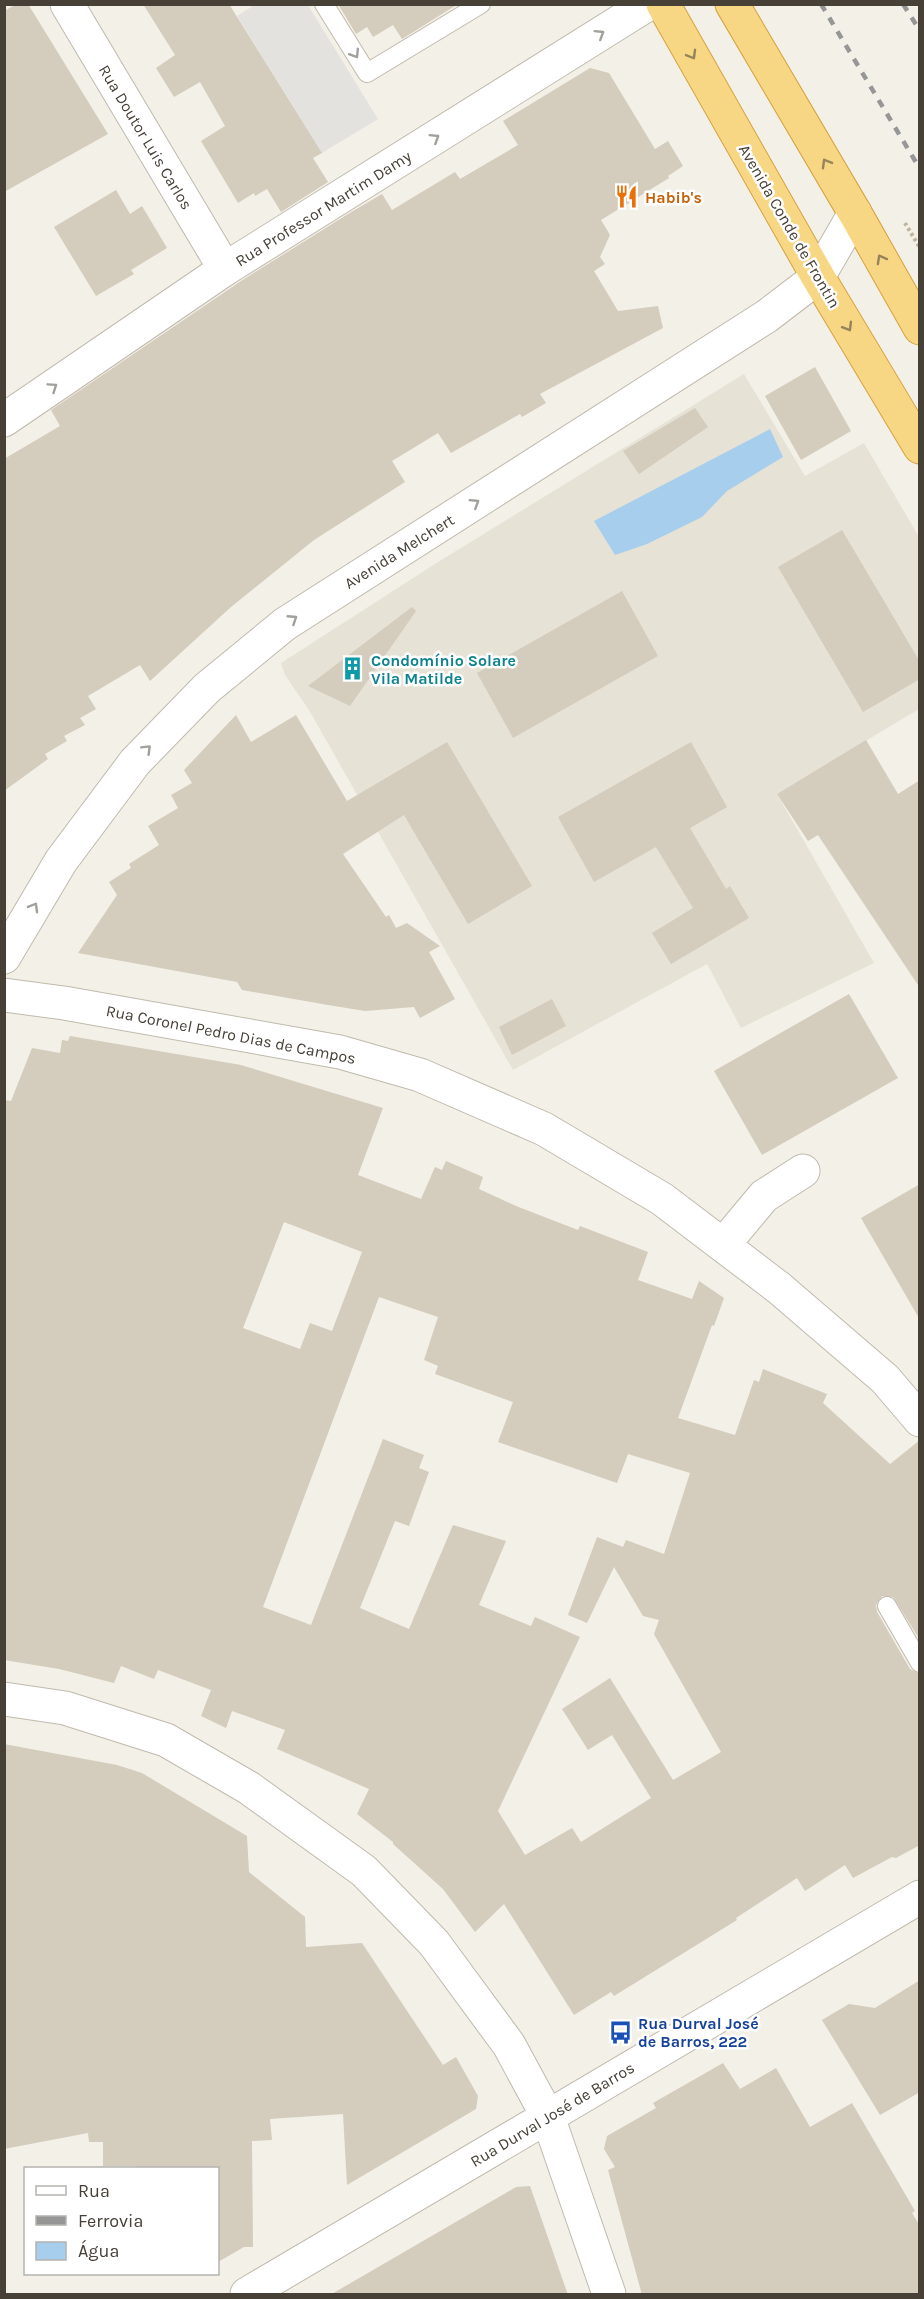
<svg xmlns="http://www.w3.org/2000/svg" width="924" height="2299" viewBox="0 0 924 2299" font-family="Karla,sans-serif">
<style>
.residential{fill:#e6e2d6}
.parking{fill:#e4e2df}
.water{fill:#a7ceec}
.building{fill:#d4ccbd;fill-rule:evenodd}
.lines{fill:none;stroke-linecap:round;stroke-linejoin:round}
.service-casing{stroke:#c1baad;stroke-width:20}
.minor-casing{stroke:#c1baad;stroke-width:35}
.tertiary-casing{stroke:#c1baad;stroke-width:35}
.trunk-casing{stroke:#d5a23f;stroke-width:35}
.path{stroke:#bfb49c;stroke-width:4;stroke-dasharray:3 3;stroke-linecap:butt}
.service{stroke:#fff;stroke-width:18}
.minor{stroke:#fff;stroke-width:33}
.tertiary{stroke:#fff;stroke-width:33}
.trunk{stroke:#f8d784;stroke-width:33}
.rail{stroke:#969696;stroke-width:4.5;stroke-dasharray:8 8;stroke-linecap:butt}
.oneway{stroke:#a2a09b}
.oneway2{stroke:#96845a}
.labels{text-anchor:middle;stroke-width:5;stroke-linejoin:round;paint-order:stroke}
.street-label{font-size:16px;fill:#464037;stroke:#fff}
.food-label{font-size:16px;font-weight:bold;fill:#c56008;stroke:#fff;text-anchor:start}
.culture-label{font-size:16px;font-weight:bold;fill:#0d838f;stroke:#fff;text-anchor:start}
.transit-label{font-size:16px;font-weight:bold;fill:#164399;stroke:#fff;text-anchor:start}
</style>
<rect width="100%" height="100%" fill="#f3f0e7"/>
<polygon class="residential" points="744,374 805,476 864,443 919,537 919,709 777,794 874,963 741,1028 707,964 513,1070 309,710 285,675 281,663 438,562"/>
<polygon class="parking" points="256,4 308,5 378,119 322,153 237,16"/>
<polygon class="water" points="770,429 783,457 727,491 702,517 647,544 615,555 594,521"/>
<g class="building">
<polygon points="17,4 28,4 108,134 4,192 4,11"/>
<polygon points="143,4 229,4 322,153 313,158 328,182 281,212 267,189 255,196 254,193 238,203 201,141 225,126 200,82 174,97 156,68 175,55"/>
<polygon points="338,4 458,4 402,39 393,25 373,37 367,27 356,34"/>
<polygon points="590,68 609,73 655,149 668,141 683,166 668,176 669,178 601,220 610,235 600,257 605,264 594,271 618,311 658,306 663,328 540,394 546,403 522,417 520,414 451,453 438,433 392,461 405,482 314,540 231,607 150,681 140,665 88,696 96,709 80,718 85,725 64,736 67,741 45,754 48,759 4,791 4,459 60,426 51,410 241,281 348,214 382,194 392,210 455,172 460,179 518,145 503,121"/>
<polygon points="116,190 130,214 142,206 167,248 131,270 134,274 96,296 54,227"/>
<polygon points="815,367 851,431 801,460 765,396"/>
<polygon points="695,408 708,427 639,474 623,451"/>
<polygon points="842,530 920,662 920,679 863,712 778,567"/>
<polygon points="622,591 658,656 513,738 477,673"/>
<polygon points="412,607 416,611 350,706 308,686"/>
<polygon points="236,715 251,742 296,715 347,801 447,742 532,886 468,924 404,815 343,854 386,917 389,915 396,928 407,923 440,946 429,952 455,999 420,1018 414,1007 365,1011 328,1005 242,990 237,982 78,953 117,895 109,882 131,868 129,864 159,845 148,826 178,808 171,795 192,783 184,770"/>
<polygon points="866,740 898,794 920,780 920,988 818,835 808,841 777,794"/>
<polygon points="691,742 727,807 690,828 726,889 730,886 749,918 671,964 652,933 693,908 656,847 594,882 558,817"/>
<polygon points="849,994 898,1078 762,1155 714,1071"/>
<polygon points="552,999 566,1026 512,1055 499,1027"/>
<path d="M70,1036L241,1065L383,1108L358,1175L421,1199L435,1167L442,1170L446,1161L483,1177L479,1189L516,1206L578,1230L580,1226L648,1252L638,1280L692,1299L699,1281L724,1298L714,1326L712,1325L678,1418L735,1435L754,1380L759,1382L763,1369L827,1394L823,1403L890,1464L920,1440V1640L893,1597L882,1596L876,1605L877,1612L910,1669L920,1674V1845L896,1858L892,1857L853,1878L845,1865L805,1891L797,1878L736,1918L737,1920L614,1996L611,1992L574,2015L504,1904L475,1932L443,1889L393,1844V1842L357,1814L369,1789L277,1749L285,1730L232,1711L226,1728L201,1716L211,1690L158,1670L154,1679L121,1666L114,1683L59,1669L4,1660V1100L11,1101L32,1048L60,1053L62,1040L68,1041ZM284,1222L362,1252L332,1331L310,1323L300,1349L243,1328ZM379,1297L438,1317L424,1360L438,1366L435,1374L513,1402L498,1442L617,1483L628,1454L690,1473L664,1554L626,1540L623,1547L597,1537L568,1615L587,1623L614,1567L643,1616L659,1620L654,1634L721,1752L673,1780L610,1678L562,1709L588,1750L612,1735L651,1798L581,1842L572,1828L525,1855L498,1811L580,1637L535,1617L531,1626L479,1605L506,1541L453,1525L409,1629L360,1608L395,1521L409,1526L429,1472L419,1468L424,1455L383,1439L311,1625L263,1607Z"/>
<polygon points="920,1184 920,1320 861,1218"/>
<polygon points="4,1744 117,1765 142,1773 247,1836 249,1872 305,1917 306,1947 362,1943 443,2065 456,2057 478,2096 476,2109 347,2185 343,2114 270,2119 272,2140 252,2141 253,2247 244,2247 218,2262 218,2169 136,2169 136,2166 103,2166 103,2142 89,2142 88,2133 4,2149"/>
<polygon points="920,1980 920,2092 880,2115 822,2020 849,2004 875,2008"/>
<polygon points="723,2063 740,2089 776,2068 810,2127 852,2103 915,2211 912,2213 920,2226 920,2295 642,2295 608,2170 615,2167 604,2149 607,2136 656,2108 653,2103"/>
<polygon points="530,2186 568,2295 330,2295 516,2187"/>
</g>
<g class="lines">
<defs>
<g id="service">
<polyline points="324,4 367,73 481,4"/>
<polyline points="887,1606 920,1663"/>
</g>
<g id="minor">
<polyline points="67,4 225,269"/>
<polyline points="4,420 225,269 648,4"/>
<polyline points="4,995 64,1003 340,1052 420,1075 544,1129 662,1199 779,1288 885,1379 920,1420"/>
<polyline points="723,1245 764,1196 803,1171"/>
<polyline points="4,1699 65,1708 166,1740 249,1788 364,1871 434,1943 509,2045 548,2117 609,2294"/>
<polyline points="247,2294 920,1897"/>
</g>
<polyline id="tertiary" points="4,957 61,861 135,762 207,688 285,624 767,316 818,277 855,213"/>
<g id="trunk">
<polyline points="663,4 818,277 920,447"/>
<polyline points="732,4 855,213 920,328"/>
</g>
</defs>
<use href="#service" class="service-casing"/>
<use href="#minor" class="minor-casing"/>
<use href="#tertiary" class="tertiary-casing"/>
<use href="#trunk" class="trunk-casing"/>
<polyline class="path" points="905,223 920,248"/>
<use href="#service" class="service"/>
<use href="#minor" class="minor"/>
<use href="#tertiary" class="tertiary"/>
<use href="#trunk" class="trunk"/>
<g class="rail">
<polyline points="821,4 920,169"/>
<polyline points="903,4 920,31"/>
</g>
</g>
<defs><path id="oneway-chevron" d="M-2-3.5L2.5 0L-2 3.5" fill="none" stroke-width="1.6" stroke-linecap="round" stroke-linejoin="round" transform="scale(1.5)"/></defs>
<g class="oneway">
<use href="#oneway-chevron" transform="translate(600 34) rotate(-32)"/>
<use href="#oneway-chevron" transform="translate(355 54) rotate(58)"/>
<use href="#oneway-chevron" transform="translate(435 138) rotate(-32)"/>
<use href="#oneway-chevron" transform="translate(53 387) rotate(-34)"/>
<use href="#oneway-chevron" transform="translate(475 503) rotate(-32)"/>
<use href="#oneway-chevron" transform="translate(293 619) rotate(-33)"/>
<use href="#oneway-chevron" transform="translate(147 749) rotate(-45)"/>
<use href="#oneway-chevron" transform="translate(34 907) rotate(-60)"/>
</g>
<g class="oneway2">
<use href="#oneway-chevron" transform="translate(692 55) rotate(60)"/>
<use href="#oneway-chevron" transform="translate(826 163) rotate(-120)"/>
<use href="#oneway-chevron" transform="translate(881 259) rotate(-119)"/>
<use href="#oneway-chevron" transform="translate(848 327) rotate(59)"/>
</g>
<defs>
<symbol id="restaurant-bare" viewBox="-9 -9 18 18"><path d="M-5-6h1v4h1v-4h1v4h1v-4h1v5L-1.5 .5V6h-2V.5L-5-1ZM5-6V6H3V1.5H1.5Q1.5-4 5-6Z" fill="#e8710a" stroke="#fff" stroke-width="2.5" paint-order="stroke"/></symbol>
<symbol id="building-bare" viewBox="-9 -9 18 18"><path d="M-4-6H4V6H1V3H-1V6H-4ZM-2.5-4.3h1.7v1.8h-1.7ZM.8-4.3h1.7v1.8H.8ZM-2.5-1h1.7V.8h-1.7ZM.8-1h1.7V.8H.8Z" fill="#0f9aa8" stroke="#fff" stroke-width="2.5" paint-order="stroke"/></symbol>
<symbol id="bus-bare" viewBox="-9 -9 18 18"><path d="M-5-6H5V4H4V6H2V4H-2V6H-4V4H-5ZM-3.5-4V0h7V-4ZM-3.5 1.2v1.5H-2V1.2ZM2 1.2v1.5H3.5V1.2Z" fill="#1a4fb4" stroke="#fff" stroke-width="2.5" paint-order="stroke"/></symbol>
</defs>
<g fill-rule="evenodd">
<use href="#restaurant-bare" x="610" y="180" width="33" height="33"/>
<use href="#building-bare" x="336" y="652" width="33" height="33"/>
<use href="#bus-bare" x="604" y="2016" width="33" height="33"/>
</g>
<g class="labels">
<g class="street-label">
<text transform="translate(146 137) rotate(59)" y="6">Rua Doutor Luis Carlos</text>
<text transform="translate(323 208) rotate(-32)" y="6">Rua Professor Martim Damy</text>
<text transform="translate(790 226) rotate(60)" y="6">Avenida Conde de Frontin</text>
<text transform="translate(399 551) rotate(-32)" y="6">Avenida Melchert</text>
<text transform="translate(231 1034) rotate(11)" y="6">Rua Coronel Pedro Dias de Campos</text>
<text transform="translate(552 2114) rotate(-31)" y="6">Rua Durval José de Barros</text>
</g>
<g class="food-label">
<text x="645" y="203">Habib's</text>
</g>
<g class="culture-label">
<text x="371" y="666">Condomínio Solare<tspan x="371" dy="18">Vila Matilde</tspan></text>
</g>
<g class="transit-label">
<text x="638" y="2029">Rua Durval José<tspan x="638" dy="18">de Barros, 222</tspan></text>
</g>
</g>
<rect width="924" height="2299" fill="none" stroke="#464037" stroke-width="12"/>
<rect x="24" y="2167" width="195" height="108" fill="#ffffff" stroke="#b5b3af" stroke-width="1.5"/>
<rect x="36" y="2186" width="30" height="9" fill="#ffffff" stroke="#b5b3af" stroke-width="1.5"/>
<text x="78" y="2197" font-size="18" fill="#464037">Rua</text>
<rect x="36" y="2216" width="30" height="9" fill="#969696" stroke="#b5b3af" stroke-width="1.5"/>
<text x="78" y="2227" font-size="18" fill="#464037">Ferrovia</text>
<rect x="36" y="2242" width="30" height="18" fill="#a7ceec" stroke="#b5b3af" stroke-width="1.5"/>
<text x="78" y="2257" font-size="18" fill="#464037">Água</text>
</svg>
